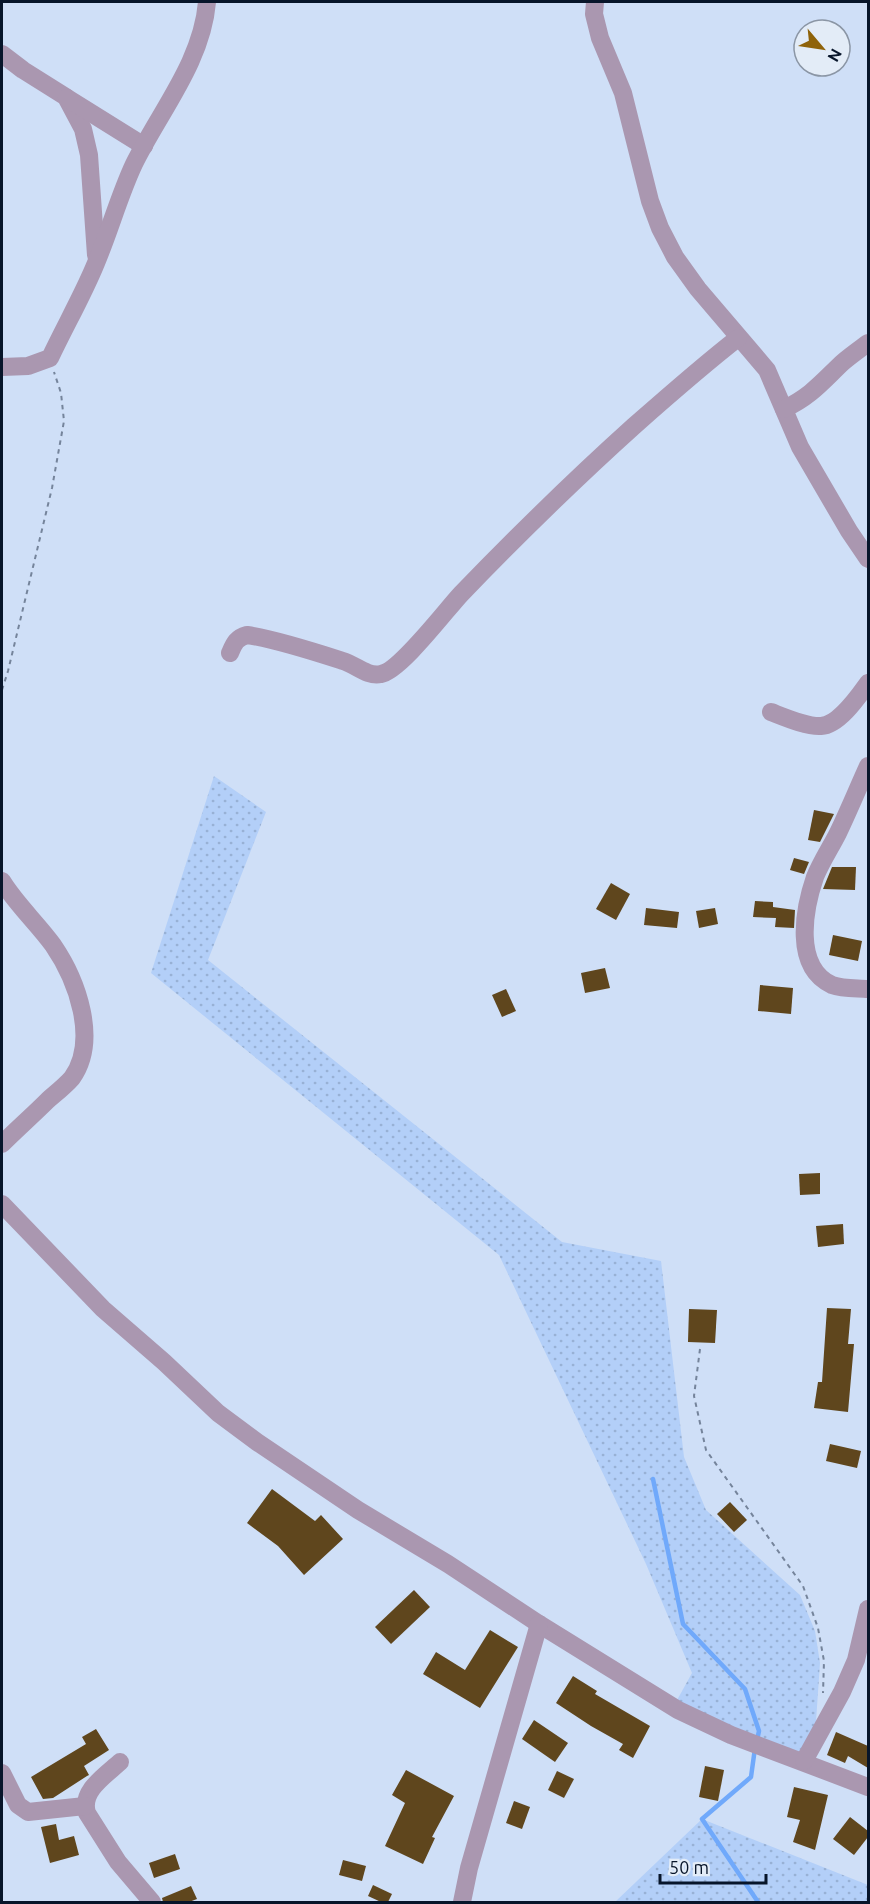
<svg xmlns="http://www.w3.org/2000/svg" width="870" height="1904" viewBox="0 0 870 1904" font-family="Ubuntu,sans-serif">
<style>
.grass{fill:url(#grass-dots)}
.lines{fill:none;stroke-linecap:round;stroke-linejoin:round}
.stream{stroke:#70a9fb;stroke-width:4.5}
.building{fill:#5f461d}
.path{stroke:#75849b;stroke-width:2;stroke-dasharray:4.5 4.5;stroke-linecap:butt}
.minor{stroke:#aa97b0;stroke-width:18}
</style>
<defs>
<pattern id="grass-dots" width="8" height="8" patternUnits="userSpaceOnUse" patternTransform="scale(1.5)"><rect width="8" height="8" fill="#b3cff8"/><path d="M2 2h.1M6 6h.1" fill="none" stroke="#98b1d5" stroke-width="1.8" stroke-linecap="round"/></pattern>
</defs>
<rect width="100%" height="100%" fill="#cfdff7"/>
<g class="grass">
<polygon points="214,776 266,812 208,960 562,1242 661,1261 684,1457 706,1510 800,1595 815,1631 820,1663 815,1736 801,1763 671,1711 692,1673 646,1564 499,1255 151,973"/>
<polygon points="702,1819 868,1885 868,1902 615,1902"/>
</g>
<g class="lines">
<g class="stream">
<polyline points="653,1479 683,1624 745,1689 759,1731 757,1740"/>
<polyline points="755,1748 751,1777 702,1819 758,1902"/>
</g>
</g>
<g class="building">
<polygon points="814,810 834,814 820,842 808,840"/>
<polygon points="794,858 809,862 804,874 790,870"/>
<polygon points="832,867 856,867 855,890 823,889"/>
<polygon points="611,883 630,894 616,920 596,909"/>
<polygon points="755,901 773,902 773,907 795,910 794,928 775,927 776,918 753,917"/>
<polygon points="646,908 679,912 677,928 644,925"/>
<polygon points="715,908 718,924 699,928 696,911"/>
<polygon points="833,935 862,941 858,961 829,955"/>
<polygon points="605,968 610,988 585,993 581,973"/>
<polygon points="760,985 793,988 791,1014 758,1011"/>
<polygon points="506,989 516,1011 502,1017 492,995"/>
<polygon points="820,1173 820,1194 800,1195 799,1174"/>
<polygon points="843,1224 844,1244 818,1247 816,1226"/>
<polygon points="827,1308 851,1309 848,1344 854,1344 848,1412 814,1408 818,1382 822,1382"/>
<polygon points="689,1309 717,1310 715,1343 688,1342"/>
<polygon points="830,1444 861,1451 857,1468 826,1461"/>
<polygon points="272,1489 315,1521 321,1515 343,1539 304,1575 278,1546 247,1523"/>
<polygon points="730,1502 747,1520 734,1532 717,1514"/>
<polygon points="414,1590 430,1607 391,1644 375,1627"/>
<polygon points="490,1630 518,1647 480,1708 423,1674 436,1652 465,1670"/>
<polygon points="573,1676 597,1691 595,1694 650,1726 633,1758 619,1750 623,1744 591,1726 556,1703"/>
<polygon points="534,1720 568,1743 555,1762 522,1739"/>
<polygon points="96,1729 109,1750 84,1766 89,1775 87,1776 53,1798 43,1799 31,1777 86,1744 82,1737"/>
<polygon points="836,1732 868,1746 868,1768 848,1756 845,1763 827,1755"/>
<polygon points="705,1766 724,1770 718,1801 699,1797"/>
<polygon points="406,1770 454,1796 432,1837 435,1838 423,1864 385,1846 405,1803 392,1795"/>
<polygon points="557,1771 574,1779 564,1798 548,1790"/>
<polygon points="794,1787 828,1795 815,1850 793,1842 800,1820 787,1817"/>
<polygon points="514,1801 530,1807 522,1829 506,1823"/>
<polygon points="850,1817 868,1831 868,1837 854,1855 833,1839"/>
<polygon points="56,1824 59,1840 74,1836 79,1855 50,1863 41,1827"/>
<polygon points="175,1854 180,1869 154,1878 149,1863"/>
<polygon points="343,1860 366,1866 362,1881 339,1875"/>
<polygon points="373,1885 392,1894 388,1902 381,1902 368,1896"/>
<polygon points="191,1886 197,1899 189,1902 163,1902 162,1898"/>
</g>
<g class="lines">
<g class="path">
<polyline points="2,690 8,671 52,488 64,421 61,393 54,372"/>
<polyline points="700,1349 694,1396 706,1450 803,1586 818,1628 824,1661 823,1693"/>
</g>
<g class="minor">
<polyline points="595,2 594,14 600,38 623,93 650,201 660,228 675,257 698,289 767,370 800,447 849,531 868,559"/>
<polyline points="2,54 23,70 66,97 83,129 89,155 96,255"/>
<polyline points="67,98 144,146"/>
<path d="M2,367L28,366L50,358C65,326 83,295 96,263C110,230 119,196 134,164C160,111 202,62 207,2"/>
<path d="M784,409C811,396 821,383 842,363C850,356 860,349 868,343"/>
<path d="M230,653C234,644 236,638 247,635C275,639 315,652 343,661C356,665 367,677 381,674C400,671 446,610 461,594C517,536 574,480 634,426C668,396 702,366 738,338"/>
<path d="M771,712C784,717 807,727 821,726C839,725 858,697 868,683"/>
<path d="M868,766C858,788 849,810 838,833C831,847 821,862 815,877C804,909 793,967 832,985C843,989 857,988 868,989"/>
<path d="M2,881C16,904 37,923 53,945C77,980 99,1040 72,1078C65,1086 56,1093 48,1100C33,1115 17,1129 2,1144"/>
<polyline points="2,1204 103,1309 164,1362 218,1413 257,1442 358,1510 448,1564 539,1624 678,1710 731,1735 868,1787"/>
<polyline points="804,1761 842,1692 856,1660 868,1609"/>
<path d="M120,1762C106,1775 80,1791 87,1813L118,1862L152,1902"/>
<polyline points="2,1773 18,1805 28,1812 85,1806"/>
<polyline points="462,1902 469,1868 539,1624"/>
</g>
</g>
<rect width="870" height="1904" fill="none" stroke="#07152a" stroke-width="6"/>
<g transform="translate(822 48) rotate(119)"><circle r="28" fill="#e3ecf7" stroke="#8b96a5" stroke-width="1.5"/>
<path d="M0-4.5L10 22L0 15L-10 22Z" fill="#8f630a"/>
<text y="-9" font-size="16" font-weight="bold" text-anchor="middle" fill="#07152a">N</text>
</g>
<path d="M660 1874v9h106v-9" fill="none" stroke="#07152a" stroke-width="3"/>
<text x="669" y="1874" font-size="18" fill="#07152a" stroke="#e3ecf7" stroke-width="4.5" paint-order="stroke">50 m</text>
</svg>
